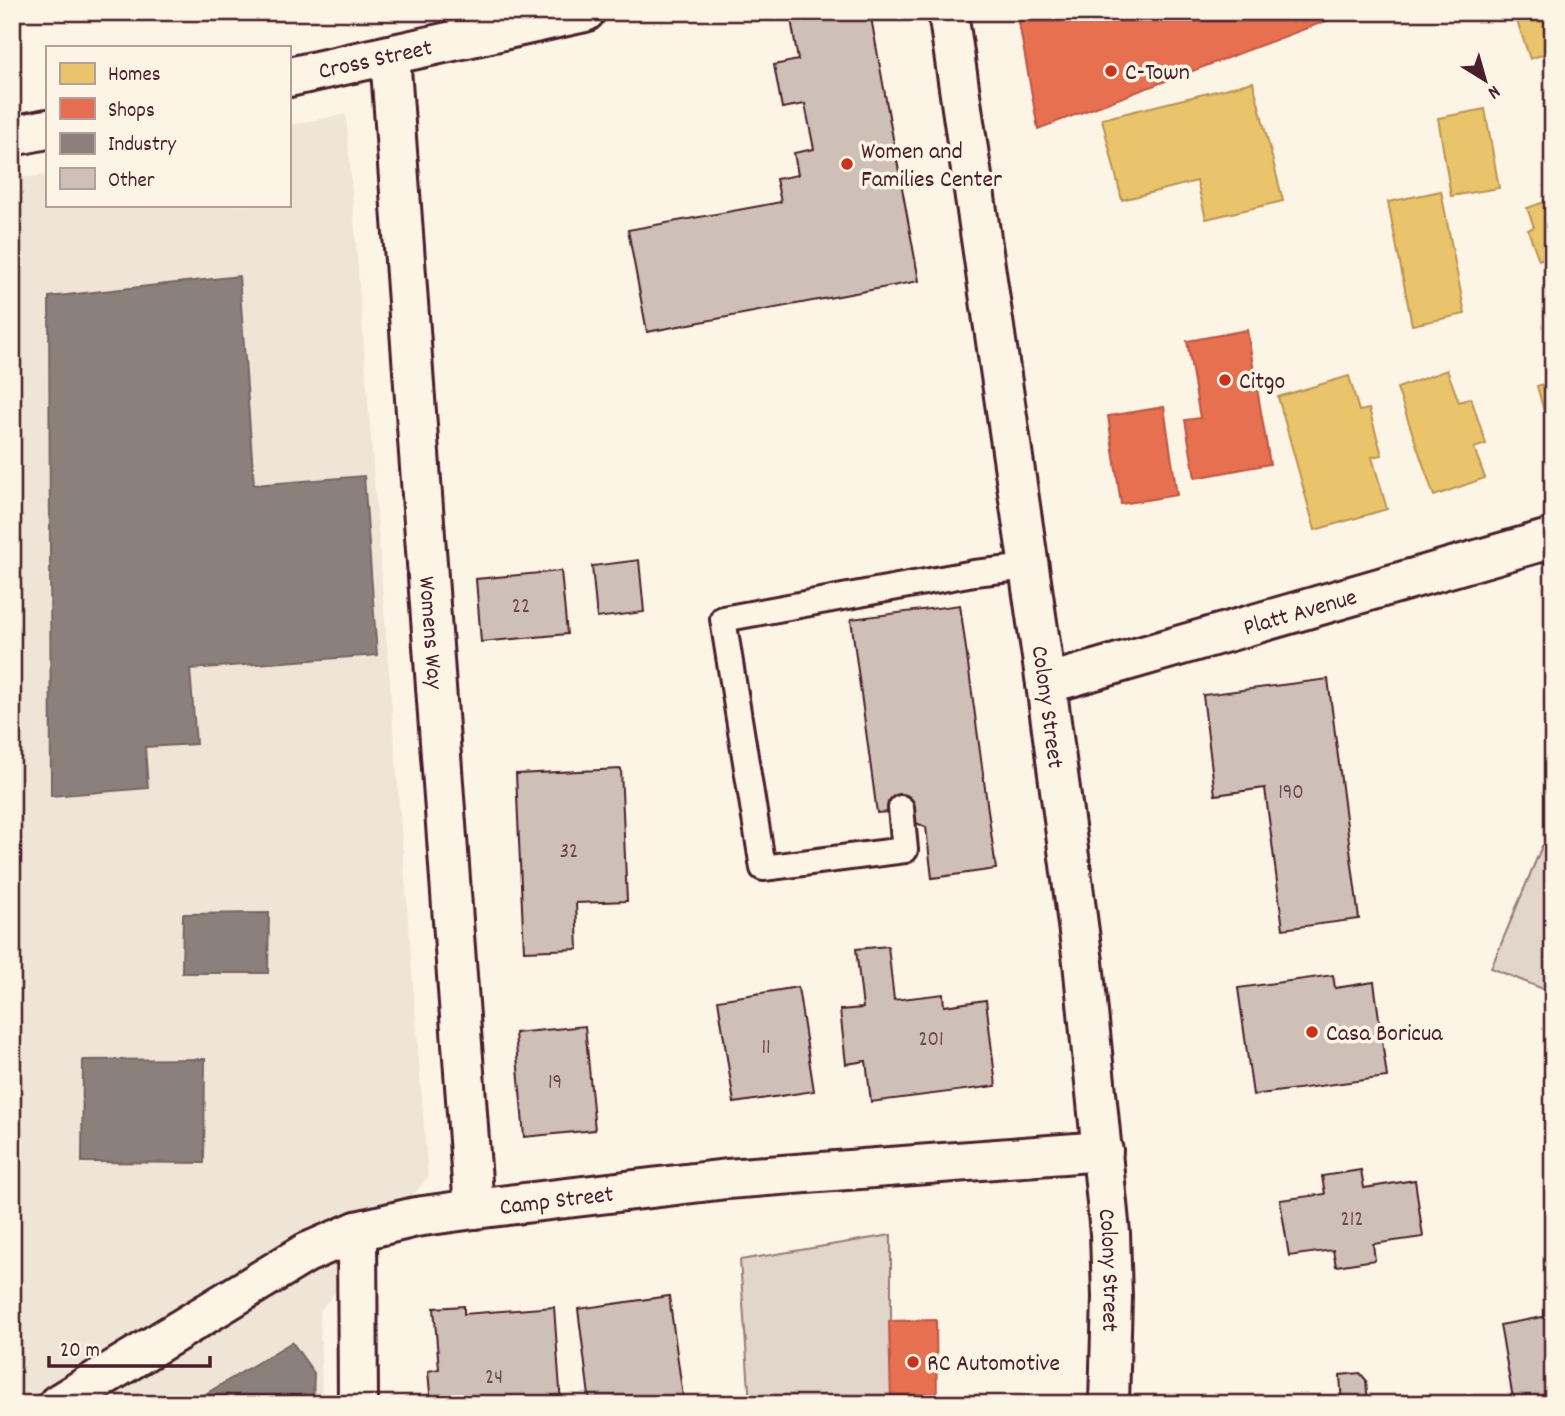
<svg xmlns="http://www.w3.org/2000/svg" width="1565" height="1416" viewBox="0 0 1565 1416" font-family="Dekko,sans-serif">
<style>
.built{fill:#eee5d7}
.green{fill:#e2d5ca;stroke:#967a7a;stroke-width:2}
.homes{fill:#e9c46a;stroke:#b99257;stroke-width:2}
.shops{fill:#e76f51;stroke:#b85746;stroke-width:2}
.industry{fill:#8a817c;stroke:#776464;stroke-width:2}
.building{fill:#cfc0b7;stroke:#4a1f2b;stroke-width:2}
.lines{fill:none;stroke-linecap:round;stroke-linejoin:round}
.service-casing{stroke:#4a1f2b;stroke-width:30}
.minor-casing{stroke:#4a1f2b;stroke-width:44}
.tertiary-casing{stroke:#4a1f2b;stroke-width:44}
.secondary-casing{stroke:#4a1f2b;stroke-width:44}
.service{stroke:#fcf5e5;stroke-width:24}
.minor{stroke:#fcf5e5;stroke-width:38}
.tertiary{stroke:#fcf5e5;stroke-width:38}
.secondary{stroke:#fcf5e5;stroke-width:38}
.poi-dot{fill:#c8321e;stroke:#fcf5e5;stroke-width:2.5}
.labels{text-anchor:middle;stroke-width:7;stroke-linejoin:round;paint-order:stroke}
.number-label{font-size:21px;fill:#6b474e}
.street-label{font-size:24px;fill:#4a1f2b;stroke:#fcf5e5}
.poi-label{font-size:24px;fill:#4a1f2b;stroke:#fcf5e5;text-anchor:start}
</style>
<rect width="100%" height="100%" fill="#fcf5e5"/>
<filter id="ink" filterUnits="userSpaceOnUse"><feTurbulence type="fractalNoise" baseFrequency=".0143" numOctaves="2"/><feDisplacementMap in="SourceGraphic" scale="14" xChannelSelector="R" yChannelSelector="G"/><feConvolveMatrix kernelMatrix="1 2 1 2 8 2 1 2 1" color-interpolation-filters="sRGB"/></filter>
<g filter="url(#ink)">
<polygon class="built" points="346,114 428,1177 320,1311 322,1404 12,1404 12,179 47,175 47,205 289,205 289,125"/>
<g class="green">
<polygon points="1553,844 1553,993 1491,968 1542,846"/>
<polygon points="891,1235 891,1404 750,1404 740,1260"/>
</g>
<g class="homes">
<polygon points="1514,12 1553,12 1553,51 1530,59"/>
<polygon points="1253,82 1283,201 1206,219 1197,181 1122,200 1102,119"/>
<polygon points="1485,109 1499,188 1451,196 1438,118"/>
<polygon points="1441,191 1465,314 1412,325 1388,202"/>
<polygon points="1550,200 1553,255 1539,260 1528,230 1534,227 1527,208"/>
<polygon points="1447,370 1459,402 1471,398 1486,444 1474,448 1485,478 1434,496 1397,388"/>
<polygon points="1349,376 1359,411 1369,409 1382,455 1372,457 1387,509 1315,530 1278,397"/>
<polygon points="1553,381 1553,445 1537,386"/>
</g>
<g class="shops">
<polygon points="1017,12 1350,12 1038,129"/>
<polygon points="1247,330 1270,464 1195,478 1185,420 1200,418 1187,341"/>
<polygon points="1164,407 1177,495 1121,504 1108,416"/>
<polygon points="936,1320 937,1404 891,1404 889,1321"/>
</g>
<g class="industry">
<polygon points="239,276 254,485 364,476 377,655 190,669 196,744 145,747 148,788 51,796 49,297"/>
<polygon points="269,913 268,973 182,973 183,914"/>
<polygon points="205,1059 204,1163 82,1162 83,1060"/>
<polygon points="292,1342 314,1373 313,1404 189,1404"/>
</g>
<g class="building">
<polygon points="825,12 870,12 919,281 647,332 628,230 781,202 776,179 798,175 794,153 814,149 805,104 782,108 774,65 798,60 791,19"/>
<polygon points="639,560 644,612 597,618 592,566"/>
<polygon points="561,571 567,634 481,642 476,579"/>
<polygon points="960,605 996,869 932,878 926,827 889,812 877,813 851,619"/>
<polygon points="1328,679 1359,919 1283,929 1265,788 1215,795 1203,695"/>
<polygon points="621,769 627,901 576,903 578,949 524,951 516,774"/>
<polygon points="888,946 894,1000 943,994 944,1006 986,1000 996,1086 871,1102 866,1061 846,1064 840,1010 863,1008 856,949"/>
<polygon points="1333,975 1335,988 1374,982 1387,1077 1253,1095 1238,988"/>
<polygon points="798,987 814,1091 734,1103 718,1000"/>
<polygon points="585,1026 595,1130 524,1137 515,1033"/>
<polygon points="1361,1170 1364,1188 1415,1180 1423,1237 1373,1244 1375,1260 1336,1266 1333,1250 1289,1256 1280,1200 1325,1194 1322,1176"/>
<polygon points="669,1296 684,1404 590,1404 578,1309"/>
<polygon points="464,1306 464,1314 554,1307 561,1404 431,1404 428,1371 439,1369 434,1308"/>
<polygon points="1553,1315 1553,1404 1514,1404 1500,1325"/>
<polygon points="1360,1373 1366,1380 1368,1404 1342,1404 1340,1375"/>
</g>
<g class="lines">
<defs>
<polyline id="service" points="901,808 905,850 763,868 723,619 974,573 1029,567"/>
<g id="minor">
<path id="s1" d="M390,55L474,1209"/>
<path id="s2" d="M289,77L585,12"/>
<polyline points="12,136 47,129"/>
<path id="s3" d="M1046,684L1553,538"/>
<polyline points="357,1231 358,1404"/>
</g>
<g id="tertiary">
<path id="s4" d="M58,1404L306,1253L357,1231L416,1217L474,1209L727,1179L1103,1151"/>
</g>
<g id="secondary">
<path id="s5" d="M948,12L1046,684L1083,962L1110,1233L1112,1297L1109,1404"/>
</g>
</defs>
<use href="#service" class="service-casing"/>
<use href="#minor" class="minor-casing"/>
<use href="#tertiary" class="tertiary-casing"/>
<use href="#secondary" class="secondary-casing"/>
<use href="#service" class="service"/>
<use href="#minor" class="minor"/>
<use href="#tertiary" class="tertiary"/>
<use href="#secondary" class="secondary"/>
</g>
</g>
<g class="poi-dot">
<circle cx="1111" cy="71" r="7"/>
<circle cx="847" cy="164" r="7"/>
<circle cx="1225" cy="380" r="7"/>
<circle cx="1312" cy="1032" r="7"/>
<circle cx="913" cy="1362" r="7"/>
</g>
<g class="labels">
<g class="number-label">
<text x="521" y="612">22</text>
<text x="1291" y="798">190</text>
<text x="569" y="857">32</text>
<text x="931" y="1045">201</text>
<text x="766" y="1053">11</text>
<text x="555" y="1088">19</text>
<text x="1352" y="1225">212</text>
<text x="494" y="1383">24</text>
</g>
<g class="street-label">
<text dy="8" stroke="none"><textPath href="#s2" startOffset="88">Cross Street</textPath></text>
<text dy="8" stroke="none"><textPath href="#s3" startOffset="264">Platt Avenue</textPath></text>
<text dy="8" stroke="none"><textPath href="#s1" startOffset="579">Womens Way</textPath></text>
<text dy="8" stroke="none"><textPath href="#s5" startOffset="702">Colony Street</textPath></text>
<text dy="8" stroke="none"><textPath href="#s4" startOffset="548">Camp Street</textPath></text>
<text dy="8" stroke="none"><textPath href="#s5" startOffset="1269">Colony Street</textPath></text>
</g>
<g class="poi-label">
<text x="1125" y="79">C-Town</text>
<text x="861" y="158">Women and<tspan x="861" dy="28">Families Center</tspan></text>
<text x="1239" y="388">Citgo</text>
<text x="1326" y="1040">Casa Boricua</text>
<text x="927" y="1370">RC Automotive</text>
</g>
</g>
<rect width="1565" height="1416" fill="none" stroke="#fcf5e5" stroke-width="42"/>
<rect x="21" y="21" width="1523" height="1374" fill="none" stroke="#4a1f2b" stroke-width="2.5" filter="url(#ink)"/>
<rect x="46" y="46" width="245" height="161" fill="#fcf5e5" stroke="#b59f9b" stroke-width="2"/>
<rect x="60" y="63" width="35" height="21" fill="#e9c46a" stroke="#b59f9b" stroke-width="2"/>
<text x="108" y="80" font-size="21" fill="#4a1f2b">Homes</text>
<rect x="60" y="98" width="35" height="21" fill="#e76f51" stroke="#b59f9b" stroke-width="2"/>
<text x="108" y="116" font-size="21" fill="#4a1f2b">Shops</text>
<rect x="60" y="133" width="35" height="21" fill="#8a817c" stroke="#b59f9b" stroke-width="2"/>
<text x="108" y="150" font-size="21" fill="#4a1f2b">Industry</text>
<rect x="60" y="168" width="35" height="21" fill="#cfc0b7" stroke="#b59f9b" stroke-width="2"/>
<text x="108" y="186" font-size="21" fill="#4a1f2b">Other</text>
<g transform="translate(1485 80) rotate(143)" stroke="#fcf5e5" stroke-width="5" paint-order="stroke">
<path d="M0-5L12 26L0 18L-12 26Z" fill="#4a1f2b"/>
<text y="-10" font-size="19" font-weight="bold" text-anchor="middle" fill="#4a1f2b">N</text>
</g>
<path d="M49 1356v10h161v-10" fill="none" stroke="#4a1f2b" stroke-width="3.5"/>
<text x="60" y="1356" font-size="21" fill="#4a1f2b" stroke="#fcf5e5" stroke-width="5" paint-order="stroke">20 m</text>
</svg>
